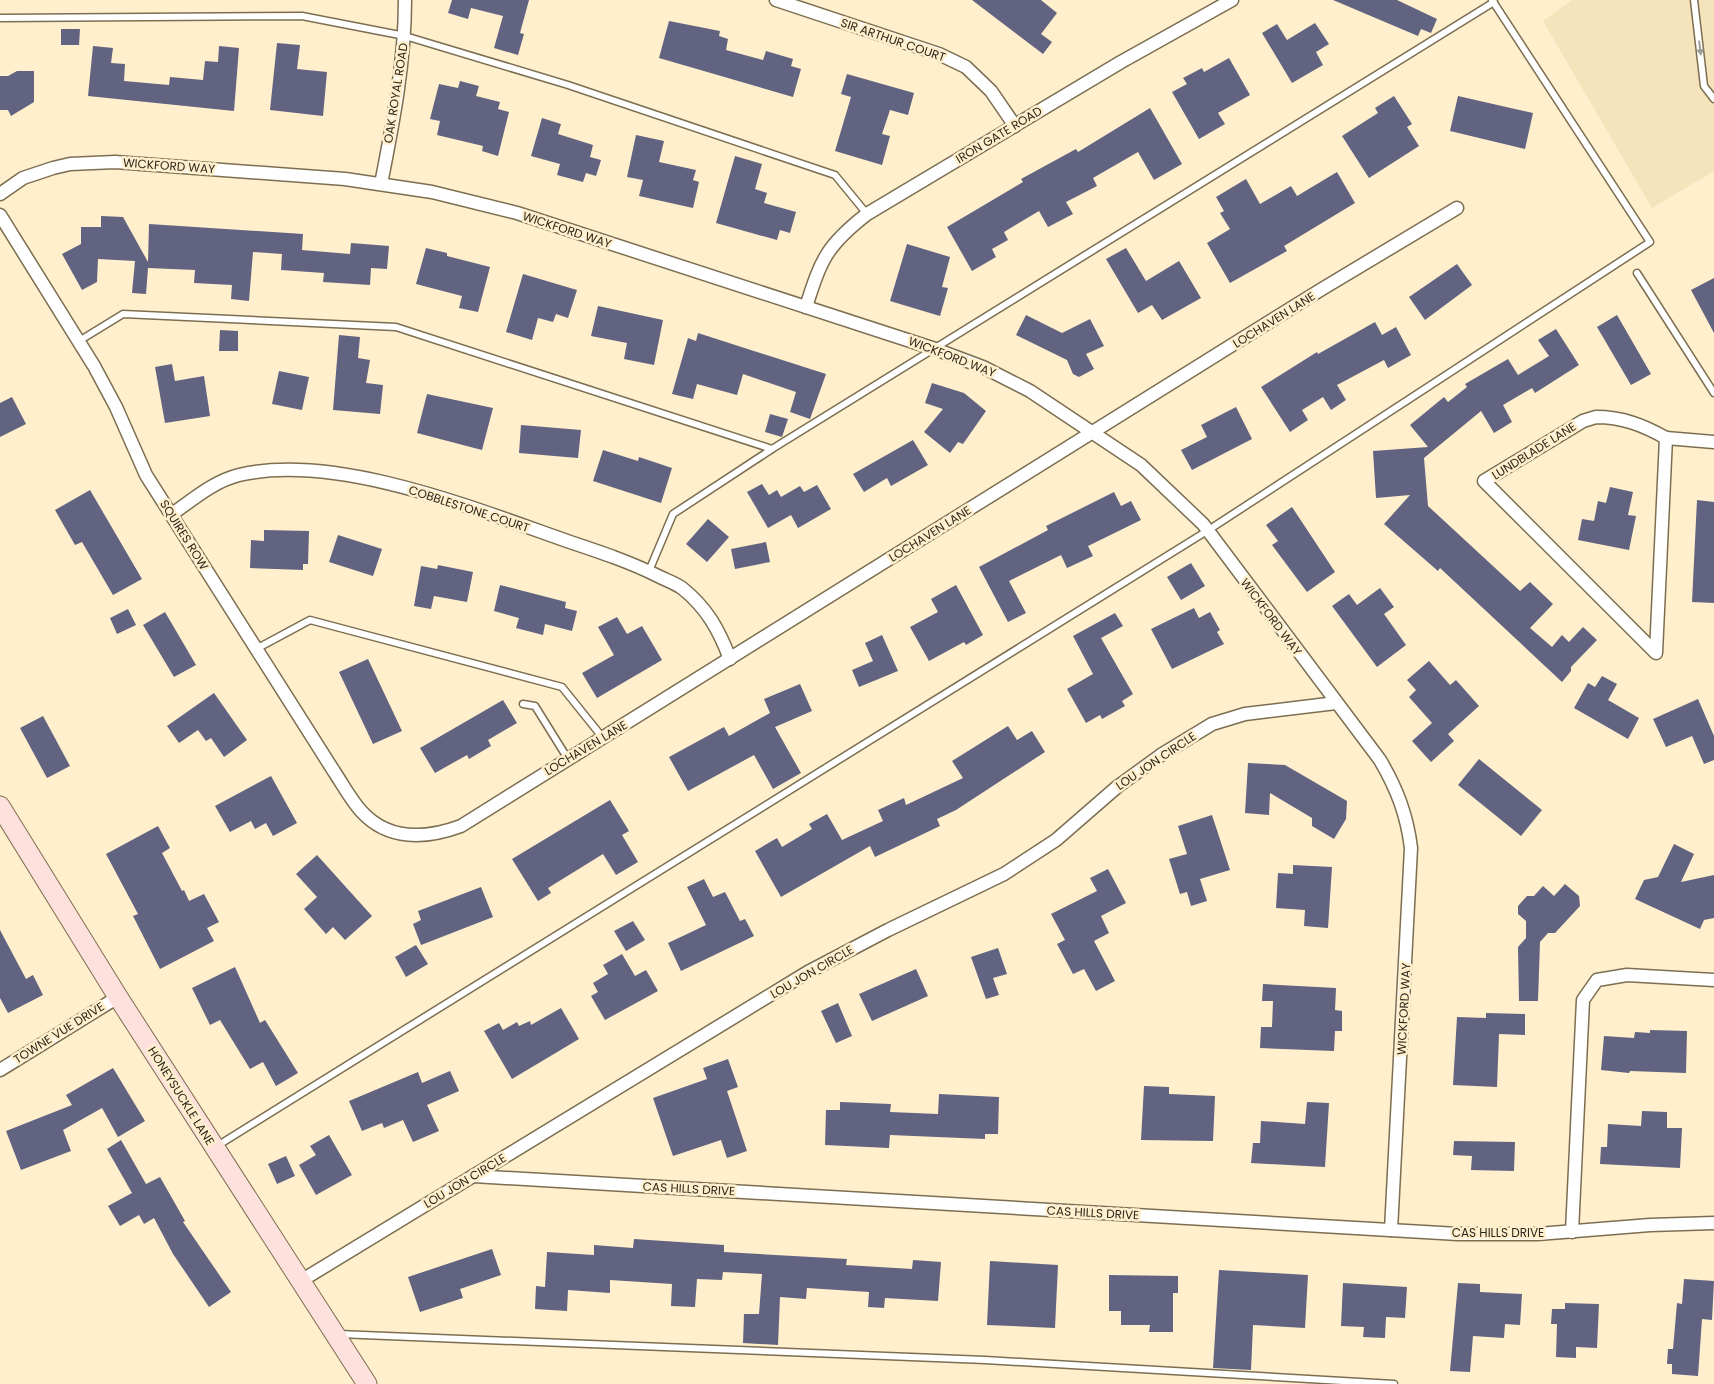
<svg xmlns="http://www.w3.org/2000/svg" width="1714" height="1384" viewBox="0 0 1714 1384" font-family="Poppins,sans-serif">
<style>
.built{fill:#f5e3bb}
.building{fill:#626381}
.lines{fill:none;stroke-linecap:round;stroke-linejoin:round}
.lane-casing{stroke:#7c6e50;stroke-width:9}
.street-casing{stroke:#7c6e50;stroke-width:15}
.secondary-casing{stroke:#7c6e50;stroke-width:21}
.lane{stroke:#fff;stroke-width:6}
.street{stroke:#fff;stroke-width:12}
.secondary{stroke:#fee1dd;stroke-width:19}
.oneway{fill:#a09e98}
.labels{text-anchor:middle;stroke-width:5;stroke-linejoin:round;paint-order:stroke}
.street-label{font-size:12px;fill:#2d281b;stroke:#ffefcd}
</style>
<rect width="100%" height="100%" fill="#ffefcd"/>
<polygon class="built" points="1572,0 1714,0 1714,171 1652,208 1543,21"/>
<g class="building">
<polygon points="452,0 529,0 520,33 524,34 518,55 494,48 503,16 471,8 468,19 448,13"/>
<polygon points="972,0 1041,0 1057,13 1041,34 1052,42 1043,54"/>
<polygon points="1333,0 1397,0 1437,19 1431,33 1421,29 1418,36"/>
<polygon points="669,21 720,31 719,36 728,39 726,50 763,60 766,51 793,59 791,66 801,69 793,97 659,58"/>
<polygon points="1315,23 1329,44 1316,52 1323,65 1292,83 1262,33 1277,24 1287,40"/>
<polygon points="61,29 80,29 79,45 61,45"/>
<polygon points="277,43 300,45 297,69 327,72 323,116 270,110"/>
<polygon points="93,46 113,48 111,63 125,64 124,81 169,85 170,77 203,80 205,61 218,62 219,46 239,48 234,111 88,96"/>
<polygon points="1229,58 1250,95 1218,113 1225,124 1199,139 1172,92 1187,84 1183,78 1202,68 1204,72"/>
<polygon points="17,71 34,71 34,102 11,116 8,110 0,110 0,76 8,76"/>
<polygon points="847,74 914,93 908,115 890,110 882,134 890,136 882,165 835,151 851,97 841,94"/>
<polygon points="460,81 479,86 476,96 500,102 498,109 509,112 498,156 482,151 483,146 437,135 440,121 430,119 439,84 458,88"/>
<polygon points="1394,96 1412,124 1407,127 1419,146 1369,178 1342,136 1378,113 1375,108"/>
<polygon points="1458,96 1533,113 1525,149 1450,131"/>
<polygon points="1150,108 1182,164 1154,180 1138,152 1093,178 1097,186 1066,202 1073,214 1048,227 1039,211 1004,232 1008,240 992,249 996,257 972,271 947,227 1023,182 1021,179 1076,149 1078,152"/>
<polygon points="542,118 561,124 558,134 593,145 590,157 601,160 596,176 586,173 583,182 557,175 560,164 531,156"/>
<polygon points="636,135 664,141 659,162 696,170 693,180 699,182 693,208 639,196 643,180 627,177"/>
<polygon points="735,156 762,164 755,189 767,193 764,203 796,212 790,233 780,230 777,240 716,223"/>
<polygon points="1337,172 1355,203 1284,246 1287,251 1230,283 1207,243 1230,229 1220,213 1224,211 1216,197 1246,179 1260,204 1291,186 1297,196"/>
<polygon points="101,216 123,217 148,262 149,224 303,234 302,250 350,254 351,243 389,246 387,269 371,268 370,285 323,282 324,273 281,270 282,254 253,252 249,301 231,299 232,285 194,283 195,270 148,268 146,294 132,293 135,261 98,259 97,282 82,290 62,254 81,244 81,227 101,227"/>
<polygon points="907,244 950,257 942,287 948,288 940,316 890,301"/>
<polygon points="426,248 447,253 447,256 490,267 478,312 459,308 462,296 416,284"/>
<polygon points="1126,248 1146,281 1179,261 1201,298 1162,320 1152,305 1138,313 1106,259"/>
<polygon points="1457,264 1472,285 1425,320 1409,297"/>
<polygon points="523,274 577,290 568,318 556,314 553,322 538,318 532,340 506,332"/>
<polygon points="1714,278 1714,333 1691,290"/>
<polygon points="598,306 663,320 654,365 624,359 627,343 591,336"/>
<polygon points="1026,315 1062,333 1090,319 1104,346 1086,354 1094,369 1079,377 1073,374 1067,360 1016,335"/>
<polygon points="1617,315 1651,374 1631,385 1597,327"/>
<polygon points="1375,322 1382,335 1396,327 1411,355 1388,368 1384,360 1337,385 1346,400 1331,410 1323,397 1302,410 1308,420 1290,432 1261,387 1317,352 1318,354"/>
<polygon points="1556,329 1579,365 1535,393 1532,388 1503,405 1512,422 1494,433 1481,411 1424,458 1428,506 1520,591 1530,582 1553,604 1530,628 1552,647 1562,635 1569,642 1583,627 1597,640 1571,667 1571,671 1562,682 1440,568 1438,571 1384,524 1410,495 1376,498 1373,451 1428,447 1410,425 1444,397 1448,402 1467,387 1465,384 1508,359 1518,375 1549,356 1538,340"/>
<polygon points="220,330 238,331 238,351 219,351"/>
<polygon points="698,333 826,374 810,419 790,412 796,392 743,374 737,395 697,384 693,399 672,394 688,338 696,341"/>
<polygon points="339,335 360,337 358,358 370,360 366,383 383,385 380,414 333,410"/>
<polygon points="172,364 175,381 204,376 210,416 165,423 155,367"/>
<polygon points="279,371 309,377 302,410 272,404"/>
<polygon points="932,383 964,393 986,411 963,444 958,442 950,453 924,432 943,409 925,403"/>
<polygon points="427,394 493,408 482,450 417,433"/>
<polygon points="12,397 26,424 0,437 0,403"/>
<polygon points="1236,407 1252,439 1192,470 1181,450 1207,437 1201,425"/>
<polygon points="770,414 788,419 782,437 765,432"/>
<polygon points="521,425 581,430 578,458 519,453"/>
<polygon points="913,440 928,465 891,486 887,478 864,492 853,474"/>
<polygon points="603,450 638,461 639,457 672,468 661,503 593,481"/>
<polygon points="762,484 769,495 777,490 781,497 800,486 804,492 817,485 831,509 798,528 791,515 768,528 747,492"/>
<polygon points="1610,487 1633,492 1628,515 1636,516 1629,550 1578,540 1582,519 1594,521 1598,501 1606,503"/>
<polygon points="90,490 142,579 113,595 82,542 75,545 55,510"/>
<polygon points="1114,492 1121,506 1131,501 1141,520 1088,546 1093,556 1067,568 1061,555 1009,581 1026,613 1008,622 979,567 1048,530 1046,526"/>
<polygon points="1697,500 1714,502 1714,603 1692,602"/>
<polygon points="1292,507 1335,572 1307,592 1272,545 1278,541 1266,525"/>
<polygon points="708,519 729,537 707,562 686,544"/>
<polygon points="264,530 309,531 308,564 303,564 303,570 250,568 251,540 264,541"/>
<polygon points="338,535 382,549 373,576 329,562"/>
<polygon points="766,542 770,562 735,569 731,549"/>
<polygon points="1191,563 1205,586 1181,600 1167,577"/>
<polygon points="438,565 473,572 467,602 434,596 431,609 414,606 421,566 437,569"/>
<polygon points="500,585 566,602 565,608 577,611 572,631 545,624 543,635 516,628 519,618 494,611"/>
<polygon points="956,585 983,635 966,645 964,642 929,661 910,627 938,612 931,599"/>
<polygon points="1380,588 1394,607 1384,614 1406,645 1377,667 1332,606 1349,594 1357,605"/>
<polygon points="1194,608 1199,618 1210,612 1220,630 1217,632 1224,644 1172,669 1151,629"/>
<polygon points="128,609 136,625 117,634 110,618"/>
<polygon points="165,612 196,665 174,677 143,625"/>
<polygon points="1115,613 1123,626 1101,638 1133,694 1122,701 1125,706 1102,719 1100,715 1086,723 1067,689 1093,674 1073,636"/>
<polygon points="617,617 627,634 642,626 662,660 597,698 582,673 614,655 598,627"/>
<polygon points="882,635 898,671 859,687 852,670 873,661 865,643"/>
<polygon points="368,659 402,731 373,744 339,672"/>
<polygon points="1429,661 1450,685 1456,680 1479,706 1448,734 1454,741 1431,762 1412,741 1432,723 1409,697 1416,690 1407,680"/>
<polygon points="1602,676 1617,684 1608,700 1639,718 1628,739 1574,708 1588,683 1595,687"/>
<polygon points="800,684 812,711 775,727 801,773 773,789 754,755 688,791 669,757 724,727 729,736 770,713 764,699"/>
<polygon points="214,693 247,740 224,757 211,738 206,741 198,730 179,743 167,726"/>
<polygon points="1698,699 1714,736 1714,760 1704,764 1692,736 1666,747 1653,719"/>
<polygon points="503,700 517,723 488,740 491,746 469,759 467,755 435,773 420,748"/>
<polygon points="43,716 70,766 47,778 20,728"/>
<polygon points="1008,726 1017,740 1032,731 1045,752 956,810 937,819 940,826 875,857 870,846 781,897 755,851 777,838 782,847 812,829 809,824 827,814 842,840 883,821 878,810 904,798 906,805 963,778 952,761"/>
<polygon points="1479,759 1542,810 1521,836 1458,785"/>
<polygon points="1248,763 1285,765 1347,801 1346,819 1334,839 1312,826 1312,818 1270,793 1269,815 1245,813"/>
<polygon points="271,776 297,823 273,836 266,823 255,829 251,821 230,832 215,806"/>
<polygon points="610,800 629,831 622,835 638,862 616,875 603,854 548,888 551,893 538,901 512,859"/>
<polygon points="1212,815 1230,870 1200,879 1207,901 1191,906 1187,892 1180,894 1169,859 1187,854 1178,826"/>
<polygon points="158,826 170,848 162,853 182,891 184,890 189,901 204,894 219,922 207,928 214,941 160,969 133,916 138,914 106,854"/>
<polygon points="1674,844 1694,854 1681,882 1714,875 1714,918 1704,920 1700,929 1635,899 1644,880 1658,877"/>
<polygon points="317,855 372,916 345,940 333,927 326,934 304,909 317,897 296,874"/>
<polygon points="1293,865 1332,867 1328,928 1304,926 1305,910 1276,908 1278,873 1293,874"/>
<polygon points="1108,869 1126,903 1101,916 1109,933 1094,941 1115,981 1096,991 1084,969 1073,974 1057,944 1065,940 1051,914 1097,891 1090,878"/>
<polygon points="704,879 713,897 725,892 740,921 745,919 754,936 681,971 668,943 706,925 687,887"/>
<polygon points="1565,884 1579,896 1580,906 1555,933 1548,933 1540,942 1538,1001 1519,1001 1518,947 1526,938 1526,921 1518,914 1518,906 1527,896 1534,896 1543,886 1554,896"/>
<polygon points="481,887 493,917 421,945 413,924 421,920 418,911"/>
<polygon points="633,921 645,940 626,951 614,931"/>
<polygon points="0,930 26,979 33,975 43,995 8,1013 0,998"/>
<polygon points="416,945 428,964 406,977 395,957"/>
<polygon points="998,948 1007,974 993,978 999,995 986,999 971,957"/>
<polygon points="622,954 635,976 646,970 658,991 605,1020 591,996 598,992 593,983 608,974 603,965"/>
<polygon points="235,967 260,1023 265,1020 298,1073 276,1086 263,1062 250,1069 220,1020 210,1025 192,988"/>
<polygon points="916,969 928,996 872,1021 859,994"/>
<polygon points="1263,984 1336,988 1335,1010 1342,1011 1342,1031 1335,1031 1334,1051 1260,1048 1261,1027 1272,1027 1273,1001 1262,1001"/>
<polygon points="838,1003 852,1036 836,1043 821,1011"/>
<polygon points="561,1008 579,1039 512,1079 484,1031 499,1023 503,1030 517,1022 519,1026 530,1021 531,1025"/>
<polygon points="1486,1013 1525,1014 1525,1035 1499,1034 1497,1087 1453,1085 1457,1017 1486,1018"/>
<polygon points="1650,1030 1687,1031 1686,1073 1630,1071 1629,1073 1601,1070 1604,1036 1634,1038 1635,1032 1650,1033"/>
<polygon points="728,1059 738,1087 727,1091 747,1151 727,1158 721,1140 673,1156 653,1098 707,1079 703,1068"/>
<polygon points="113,1068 145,1121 118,1137 102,1108 63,1130 71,1151 21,1170 6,1131 72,1105 66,1095"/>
<polygon points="450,1071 459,1091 427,1105 439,1131 413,1142 403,1120 384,1128 382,1123 362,1131 349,1101 418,1072 422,1083"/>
<polygon points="1144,1086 1169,1087 1169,1094 1215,1096 1213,1141 1141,1140"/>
<polygon points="939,1094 999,1097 998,1134 985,1134 985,1139 890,1135 889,1148 825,1145 826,1110 840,1110 840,1102 891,1104 890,1112 938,1114"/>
<polygon points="1307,1102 1329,1103 1325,1167 1251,1163 1253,1143 1260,1143 1261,1121 1305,1124"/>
<polygon points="1642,1111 1667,1112 1667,1128 1682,1128 1680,1168 1600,1164 1601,1147 1607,1147 1608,1124 1641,1126"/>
<polygon points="329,1135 352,1175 316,1195 299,1165 316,1155 310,1146"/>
<polygon points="121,1140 146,1184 160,1177 185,1221 183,1222 231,1292 209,1307 173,1254 154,1218 144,1224 139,1215 120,1226 108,1206 132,1193 107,1149"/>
<polygon points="1454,1141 1515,1142 1514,1171 1471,1170 1472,1156 1453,1155"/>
<polygon points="286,1156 295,1176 277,1184 268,1164"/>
<polygon points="634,1239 724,1245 724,1252 847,1259 846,1265 912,1269 913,1260 941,1262 938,1301 885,1298 884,1308 868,1307 869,1292 807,1288 806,1299 780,1297 778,1345 743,1343 744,1314 759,1314 762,1274 723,1272 722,1280 697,1279 695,1307 671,1306 672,1284 610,1280 610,1293 568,1290 567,1311 535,1309 536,1286 545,1287 547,1252 594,1255 594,1245 633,1248"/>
<polygon points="492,1249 501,1275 460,1289 463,1298 420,1312 408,1277"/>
<polygon points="990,1261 1058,1265 1055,1328 987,1325"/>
<polygon points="1219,1270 1308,1275 1305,1328 1253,1325 1251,1370 1213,1368"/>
<polygon points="1109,1275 1178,1276 1178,1293 1173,1293 1173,1332 1149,1332 1150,1325 1121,1325 1121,1311 1109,1311"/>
<polygon points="1684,1279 1714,1281 1712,1320 1702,1319 1698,1376 1672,1374 1672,1364 1667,1364 1668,1349 1673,1349 1677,1303 1682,1304"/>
<polygon points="1343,1283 1407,1287 1405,1318 1386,1317 1385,1338 1363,1337 1364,1327 1341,1326"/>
<polygon points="1458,1283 1480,1284 1480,1292 1522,1294 1520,1325 1505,1324 1504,1338 1473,1336 1470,1372 1450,1371"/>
<polygon points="1565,1303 1599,1304 1597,1348 1576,1347 1576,1358 1556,1357 1557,1324 1551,1324 1552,1309 1565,1309"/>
</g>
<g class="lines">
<defs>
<g id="lane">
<polyline points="1694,0 1704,86 1714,99"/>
<polyline points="0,18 302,16 405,36 568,85 835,175 867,214"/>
<polyline points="1637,273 1714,393"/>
<polyline points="79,341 123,314 396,327 772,449"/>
<polyline points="649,571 673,514 772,449 1494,2"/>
<polyline points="256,649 310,620 562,687 603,738"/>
<polyline points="523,704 535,706 568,759"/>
<polyline points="217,1146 1207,531 1650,242 1492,0"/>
<polyline points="338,1334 985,1360 1394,1384"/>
</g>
<g id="street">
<polyline points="776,0 939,54 966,67 991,91 1015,126"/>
<path d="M381,184C393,123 405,62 405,0"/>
<path d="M0,194L23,178L53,168L70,164L115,162L345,179L432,192L517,213L935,349L983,367L1030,391L1141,465L1203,524L1380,760C1397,789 1407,815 1411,848L1391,1230"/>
<path d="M0,215L94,366L116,407L146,475L335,773C343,785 351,800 361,811C388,841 426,839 461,826L1322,289L1457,208"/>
<path d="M806,307C821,259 827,245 867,214L1121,62L1232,0"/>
<path d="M1596,417C1622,417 1643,425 1666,438L1656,653L1484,481L1583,421Z"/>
<polyline points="1666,438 1714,442"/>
<path d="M171,515C192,500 214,481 239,475C336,452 478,510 570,542C600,552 630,562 658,576C666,580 675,583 682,588C707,608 719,630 730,659"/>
<polyline points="0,1070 118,997"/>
<polyline points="473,1176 1458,1234 1538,1234 1650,1225 1714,1223"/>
<polyline points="1572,1232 1583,1000 1597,980 1627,975 1714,980"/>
<polyline points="299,1282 808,972 888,930 1004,874 1056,840 1117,787 1161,755 1212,724 1245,714 1336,703"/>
</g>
<polyline id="secondary" points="0,806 118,997 367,1384"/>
</defs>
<use href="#lane" class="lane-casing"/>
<use href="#street" class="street-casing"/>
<use href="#secondary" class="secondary-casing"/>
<use href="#lane" class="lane"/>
<use href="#street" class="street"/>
<use href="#secondary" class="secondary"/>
</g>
<defs><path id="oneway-solid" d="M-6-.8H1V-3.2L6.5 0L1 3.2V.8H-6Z" transform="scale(1.25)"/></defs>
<use class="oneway" href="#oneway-solid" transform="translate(1700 48) rotate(83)"/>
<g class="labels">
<g class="street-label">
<text transform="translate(893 40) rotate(19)" y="4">SIR ARTHUR COURT</text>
<text transform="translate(396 93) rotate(-81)" y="4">OAK ROYAL ROAD</text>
<text transform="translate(999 135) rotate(-31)" y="4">IRON GATE ROAD</text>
<text transform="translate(169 166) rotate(4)" y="4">WICKFORD WAY</text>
<text transform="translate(567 230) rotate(18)" y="4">WICKFORD WAY</text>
<text transform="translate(1274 320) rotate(-32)" y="4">LOCHAVEN LANE</text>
<text transform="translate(952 357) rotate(21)" y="4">WICKFORD WAY</text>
<text transform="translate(1534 451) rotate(-32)" y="4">LUNDBLADE LANE</text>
<text transform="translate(469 509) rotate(18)" y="4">COBBLESTONE COURT</text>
<text transform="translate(930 534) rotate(-32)" y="4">LOCHAVEN LANE</text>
<text transform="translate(184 535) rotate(58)" y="4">SQUIRES ROW</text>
<text transform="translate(1271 617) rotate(53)" y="4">WICKFORD WAY</text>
<text transform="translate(586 748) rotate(-31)" y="4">LOCHAVEN LANE</text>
<text transform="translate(1156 761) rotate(-34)" y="4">LOU JON CIRCLE</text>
<text transform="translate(812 972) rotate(-30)" y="4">LOU JON CIRCLE</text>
<text transform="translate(1404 1009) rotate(-87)" y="4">WICKFORD WAY</text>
<text transform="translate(59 1033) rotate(-32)" y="4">TOWNE VUE DRIVE</text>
<text transform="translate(181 1096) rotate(58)" y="4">HONEYSUCKLE LANE</text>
<text transform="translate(465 1181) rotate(-31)" y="4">LOU JON CIRCLE</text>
<text transform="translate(689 1189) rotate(3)" y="4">CAS HILLS DRIVE</text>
<text transform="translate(1093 1213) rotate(3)" y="4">CAS HILLS DRIVE</text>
<text x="1498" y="1237">CAS HILLS DRIVE</text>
</g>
</g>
</svg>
